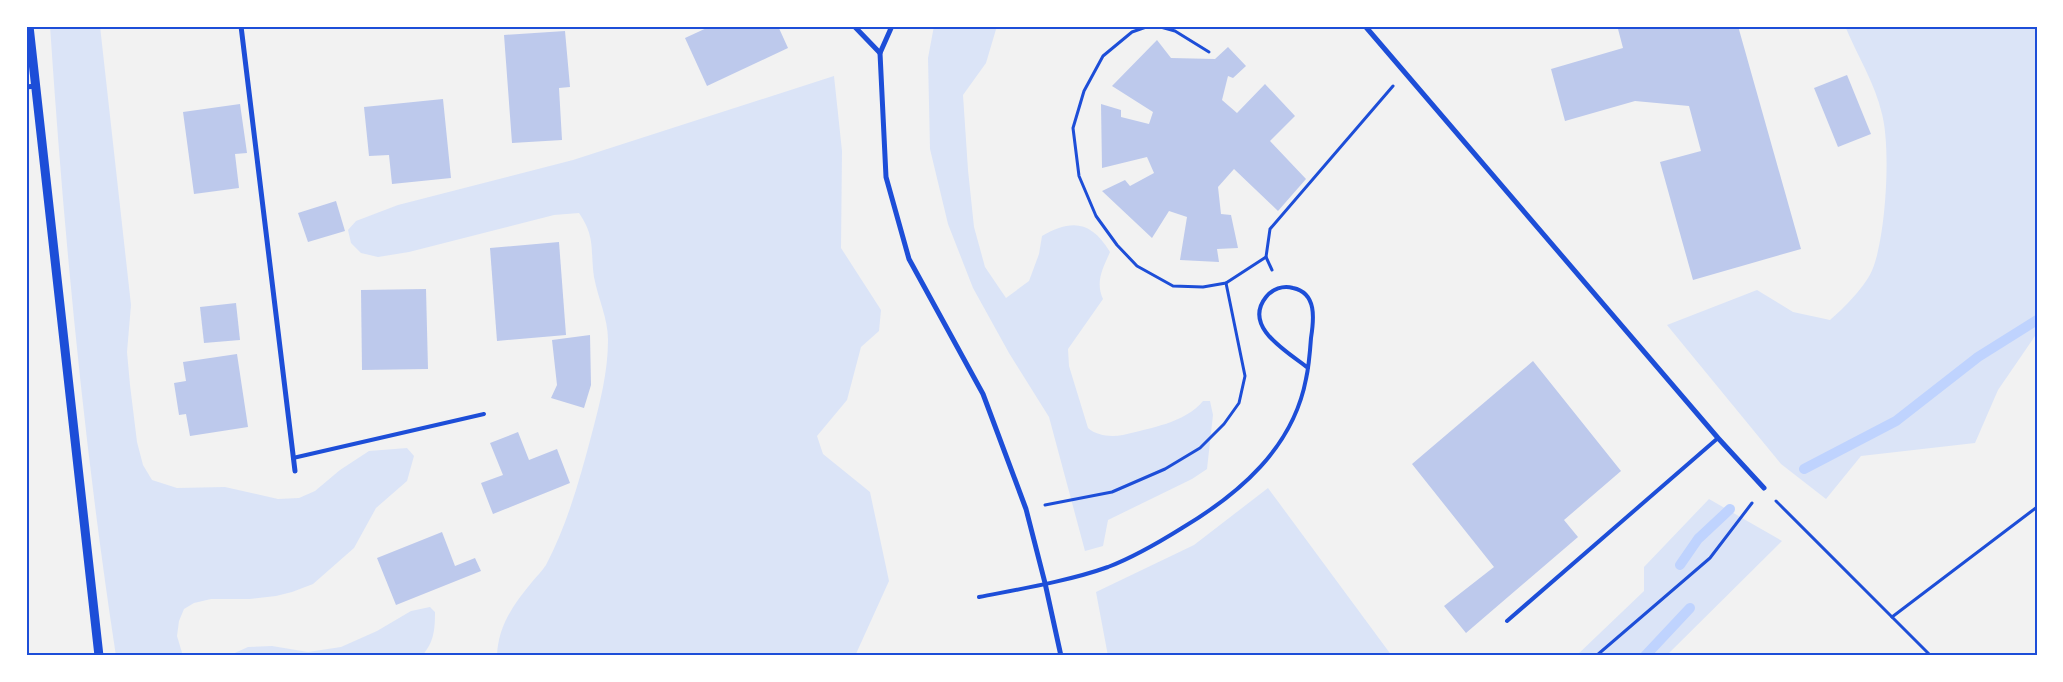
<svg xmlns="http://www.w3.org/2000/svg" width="2063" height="682" viewBox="0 0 2063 682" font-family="Cabin,sans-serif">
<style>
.green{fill:#dbe4f7}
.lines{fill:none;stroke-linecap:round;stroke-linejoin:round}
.stream{stroke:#bfd3fe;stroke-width:10}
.building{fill:#bdc9ec}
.path{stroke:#1d4ed8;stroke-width:3}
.service{stroke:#1d4ed8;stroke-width:4}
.minor{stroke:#1d4ed8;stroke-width:5}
.tertiary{stroke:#1d4ed8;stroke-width:9}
.neatline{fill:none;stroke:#1d4ed8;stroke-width:2}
</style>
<rect width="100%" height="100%" fill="#f2f2f2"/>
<g class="green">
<path d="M50,26H100L131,305L127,352L130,385L137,442L143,465L152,480L177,488L225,487L278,499L299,498L315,491L340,470L369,451L407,448L414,456L407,481L376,508L354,548L313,584L292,592L276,596L250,599H211L194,603L184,609L179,621L177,636L183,656H116C84,447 64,236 50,26Z"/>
<path d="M934,26H997L986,63L963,95L968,170L974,227L985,267L1006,298L1029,281L1039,254L1042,236C1072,219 1091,221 1110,252C1103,268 1095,282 1103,299L1068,349L1069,366L1088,428C1097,436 1111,437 1123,435C1150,428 1185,423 1203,401H1210L1213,415L1207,469L1192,479L1108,520L1103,546L1085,551L1049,417L1009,353L973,288L948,224L930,149L928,58Z"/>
<path d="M1845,26H2037V333L1998,390L1975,443L1861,456L1826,499L1781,464L1667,325L1757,290L1793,312L1830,320C1843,309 1867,285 1873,268C1886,235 1891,148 1882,114C1875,83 1857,55 1845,26Z"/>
<path d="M834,76L842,151L841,248L881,310L879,331L861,347L847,400L817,436L823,454L870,492L889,581L855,656H497C498,626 513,605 532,582C536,577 542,571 546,565C568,523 580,478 592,433C600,402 608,372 608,340C608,318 598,299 594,277C590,249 596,238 579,213L554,215L409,252L378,257L361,253L351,243L348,230L356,221L398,205L573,160Z"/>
<polygon points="1268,488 1392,656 1108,656 1096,592 1194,545"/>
<polygon points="1709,499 1782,541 1666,656 1576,656 1644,591 1644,567"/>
<path d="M430,607L435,612C435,630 434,642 422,656H228L248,647L272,646L308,652L341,647L377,631L411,611Z"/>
</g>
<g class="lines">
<g class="stream">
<polyline points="1804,469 1896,421 1978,357 2037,320"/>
<polyline points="1680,565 1698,539 1730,509"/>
<polyline points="1645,656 1690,608"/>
</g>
</g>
<g class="building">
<polygon points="711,26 778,26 788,48 707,86 685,38"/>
<polygon points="1629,26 1738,26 1801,249 1693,280 1660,162 1701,151 1689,106 1635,101 1565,121 1551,69 1623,48 1618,29"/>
<polygon points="565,31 570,87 559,88 562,140 512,143 504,35"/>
<polygon points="1157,40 1171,58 1215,59 1228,47 1246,66 1233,78 1228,76 1222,100 1237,113 1265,84 1295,116 1270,141 1306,179 1278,211 1234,169 1218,187 1221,214 1231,215 1238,248 1217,249 1219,262 1180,260 1187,217 1169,211 1152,238 1102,191 1125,180 1130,186 1154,173 1147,157 1102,168 1101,104 1121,110 1121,117 1149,124 1153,112 1112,86"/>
<polygon points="1847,75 1871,134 1838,147 1814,88"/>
<polygon points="443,99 451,178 392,184 389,155 369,156 364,107"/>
<polygon points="240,104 247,153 235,154 239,188 194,194 183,112"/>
<polygon points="336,201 345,231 308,242 298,213"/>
<polygon points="559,242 566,335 497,341 490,248"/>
<polygon points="426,289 428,369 362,370 361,290"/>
<polygon points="236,303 240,340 204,343 200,307"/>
<polygon points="590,335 591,385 584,408 551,398 557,385 552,340"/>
<polygon points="237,354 248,427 190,436 186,414 179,415 174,383 186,381 183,362"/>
<polygon points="1533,361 1621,471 1564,520 1578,537 1466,633 1444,606 1494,567 1412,464"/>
<polygon points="518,432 529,460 557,449 570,483 493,514 481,483 503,475 490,443"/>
<polygon points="442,532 455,566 475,558 481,571 396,605 377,558"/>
</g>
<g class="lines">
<g class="path">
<polyline points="1149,26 1132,32 1103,56 1084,91 1073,128 1079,176 1096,216 1117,245 1137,266 1173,286 1203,287 1226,283 1266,257 1270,229 1393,86"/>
<polyline points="1157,26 1175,31 1209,52"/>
<polyline points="1266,257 1272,270"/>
<polyline points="1776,501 1931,656"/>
<polyline points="1045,505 1112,492 1165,469 1200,448 1224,424 1239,403 1245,376 1226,283"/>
<polyline points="1892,617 2037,507"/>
<polyline points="1596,656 1710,558 1752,503"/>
</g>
<g class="service">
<polyline points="293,458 484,414"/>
<path d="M979,597C1020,589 1069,581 1108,567C1134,557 1158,543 1182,528C1239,494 1293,448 1306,379C1309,366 1310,352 1311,338C1314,319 1317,293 1293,288C1283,285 1272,289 1266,297C1242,327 1288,352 1308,368"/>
<polyline points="1507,621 1718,438"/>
</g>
<g class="minor">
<polyline points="241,26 295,471"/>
<polyline points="854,26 880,53"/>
<polyline points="892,26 880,53 886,177 909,259 983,394 1026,509 1045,583 1061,656"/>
<polyline points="1365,26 1718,438 1764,488"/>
<polyline points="26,87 36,86"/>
</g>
<polyline class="tertiary" points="29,26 99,656"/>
</g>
<rect width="2063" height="682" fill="none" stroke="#ffffff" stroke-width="55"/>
<rect x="28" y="28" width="2008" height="626" class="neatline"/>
</svg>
